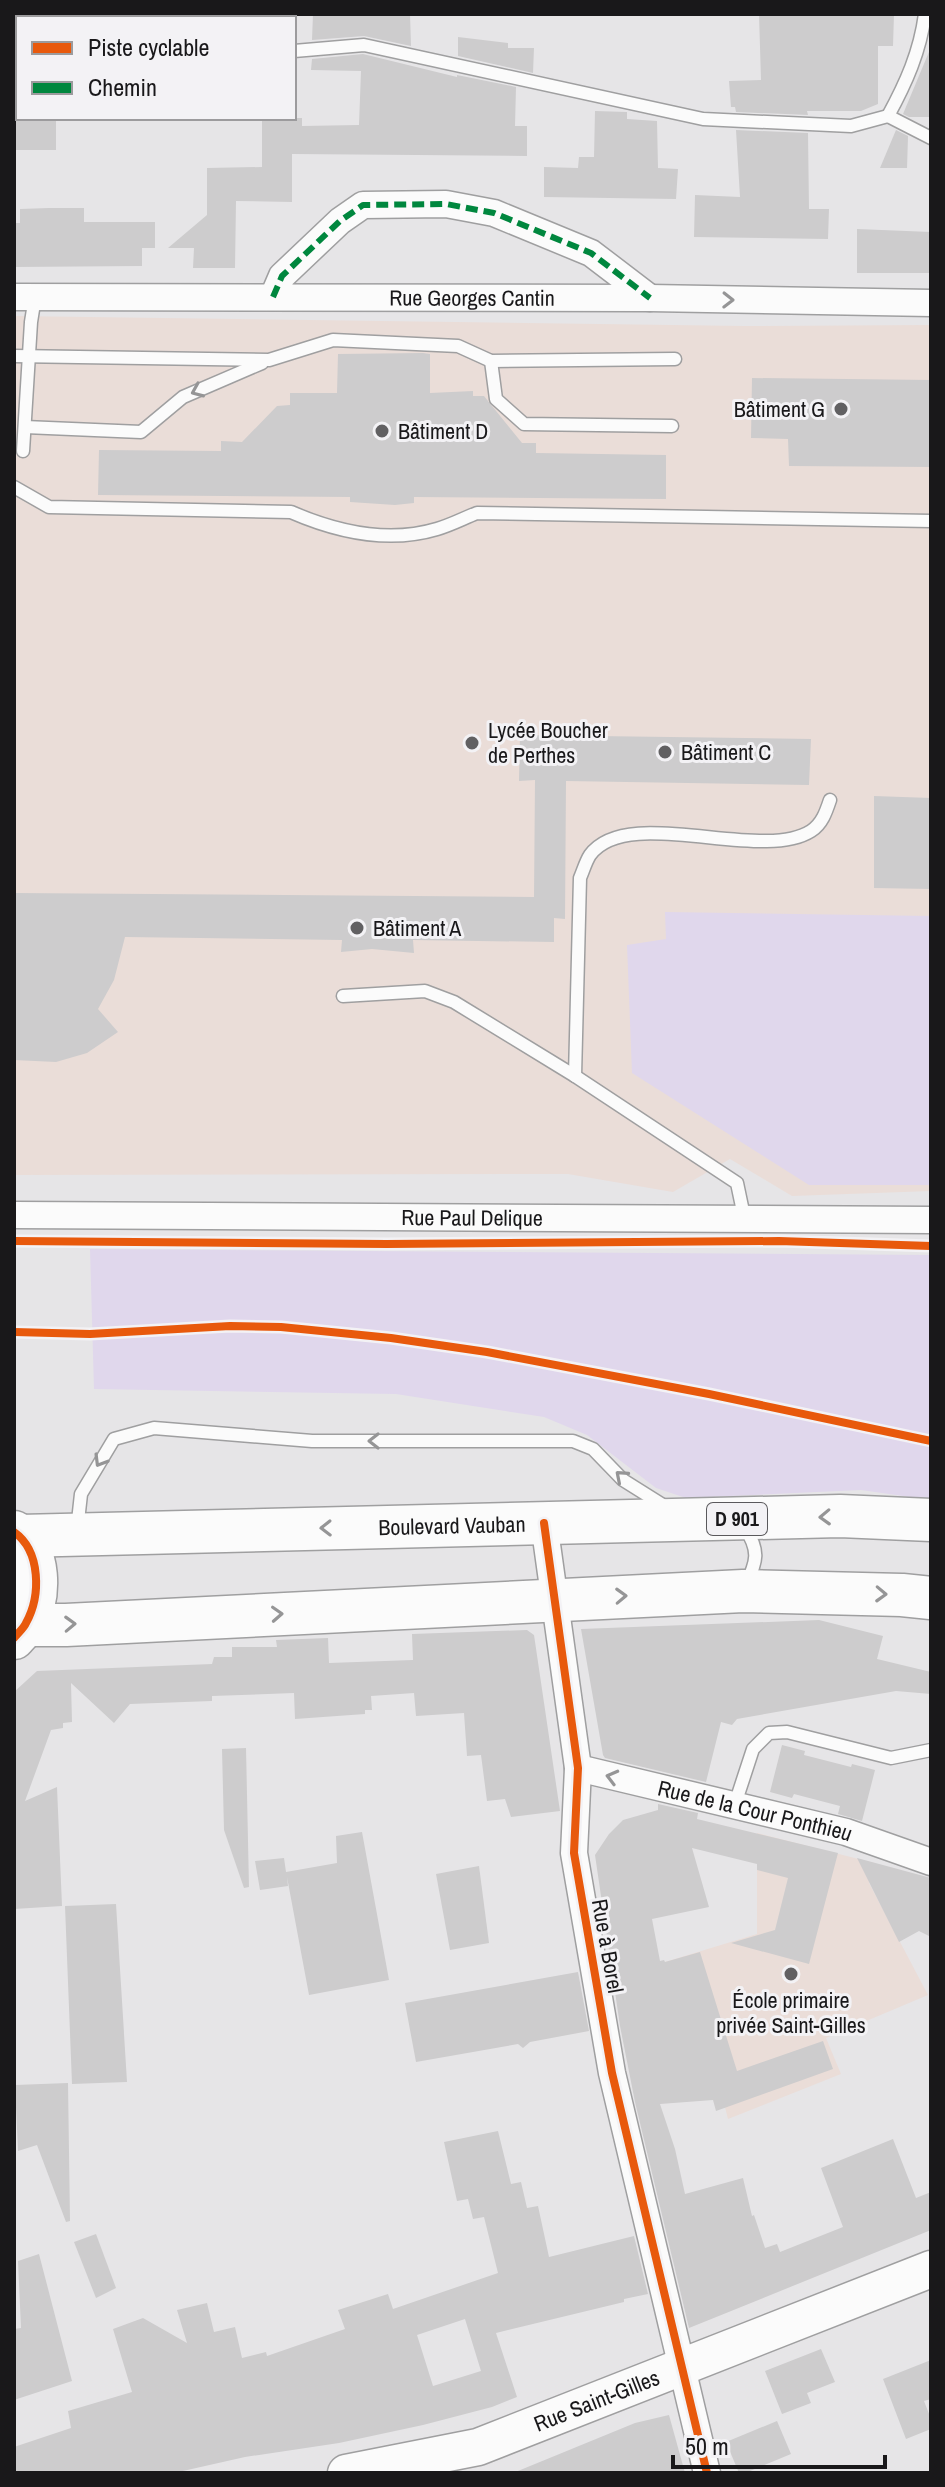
<svg xmlns="http://www.w3.org/2000/svg" width="945" height="2487" viewBox="0 0 945 2487" font-family="'Archivo Narrow',sans-serif">
<style>
.education{fill:#eaddd8}
.green{fill:#e0d7ec}
.building{fill:#cdcccd;fill-rule:evenodd}
.lines{fill:none;stroke-linecap:round;stroke-linejoin:round}
.lane-casing{stroke:#9f9fa0;stroke-width:15}
.street-casing{stroke:#9f9fa0;stroke-width:29}
.secondary-casing{stroke:#9f9fa0;stroke-width:39}
.primary-casing{stroke:#9f9fa0;stroke-width:45}
.lane{stroke:#fbfbfb;stroke-width:12}
.street{stroke:#fbfbfb;stroke-width:26}
.secondary{stroke:#fbfbfb;stroke-width:36}
.primary{stroke:#fbfbfb;stroke-width:42}
.quiet{stroke:#00873e;stroke-width:6;stroke-dasharray:12 6;stroke-linecap:butt}
.cycleway-casing{stroke:#f3f2f5;stroke-width:13}
.cycleway{stroke:#e8590c;stroke-width:8}
.oneway{stroke:#959596}
.poi-dot{fill:#616062;stroke:#f3f2f5;stroke-width:3}
.labels{text-anchor:middle;stroke-width:6;stroke-linejoin:round;paint-order:stroke}
.shield{fill:#f3f2f5;stroke:#5a595c;stroke-width:2}
.shield-label{font-size:20px;font-weight:bold;fill:#19181a}
.street-label{font-size:22px;fill:#19181a;stroke:#f3f2f5}
.poi-label{font-size:22px;fill:#19181a;stroke:#f3f2f5;text-anchor:start}
</style>
<rect width="100%" height="100%" fill="#e6e5e7"/>
<g class="education">
<polygon points="14,316 744,326 931,325 931,1191 792,1196 730,1159 673,1192 568,1174 14,1175"/>
<polygon points="757,1833 874,1863 869,1883 928,1995 826,2038 841,2074 728,2119 723,2099 665,1962 757,1934"/>
</g>
<g class="green">
<polygon points="665,912 931,916 931,1185 809,1185 632,1073 627,945 666,939"/>
<polygon points="90,1249 931,1255 931,1500 861,1490 686,1498 656,1488 587,1435 544,1417 396,1394 94,1389"/>
</g>
<g class="building">
<polygon points="313,14 410,14 411,46 364,36 312,40"/>
<polygon points="759,14 894,14 893,46 878,46 878,104 861,111 807,111 808,115 736,112 735,107 731,107 729,81 761,80"/>
<polygon points="458,37 508,43 508,48 534,48 533,73 458,56"/>
<polygon points="931,47 931,117 909,117 903,114"/>
<polygon points="363,54 457,77 457,75 516,87 515,126 527,126 527,156 292,154 292,202 236,201 235,268 193,268 194,248 168,248 207,215 207,168 262,167 262,118 302,118 302,126 359,125 361,71 311,70 312,59"/>
<polygon points="595,111 627,112 627,119 657,121 658,168 678,169 676,199 544,197 544,167 578,168 579,157 594,157"/>
<polygon points="14,118 56,119 56,150 14,150"/>
<polygon points="736,130 808,133 809,209 829,209 828,239 694,237 695,195 740,197"/>
<polygon points="896,130 908,136 907,168 880,168"/>
<polygon points="49,208 84,208 84,222 155,222 155,248 142,248 142,266 14,267 14,223 20,223 20,209"/>
<polygon points="857,229 931,232 931,273 857,273"/>
<polygon points="423,353 430,354 430,393 473,391 473,396 484,396 522,443 536,443 536,453 666,455 666,499 414,497 414,503 395,505 350,502 350,497 98,495 99,450 221,451 221,441 242,442 277,406 290,405 290,393 337,393 338,354"/>
<polygon points="752,378 931,380 931,467 789,466 788,439 751,438"/>
<polygon points="520,735 811,739 809,785 566,781 565,919 554,918 554,942 413,940 414,953 372,949 341,952 342,940 125,937 114,980 98,1009 118,1032 87,1053 56,1062 14,1060 14,893 534,897 535,780 519,781"/>
<polygon points="874,796 931,798 931,889 874,888"/>
<polygon points="819,1620 883,1636 877,1659 931,1672 931,1694 896,1691 737,1719 732,1725 721,1722 706,1782 605,1758 603,1755 581,1629"/>
<polygon points="527,1630 534,1635 560,1811 511,1817 505,1799 487,1801 481,1755 467,1756 464,1713 416,1716 414,1693 371,1696 372,1710 365,1710 365,1714 295,1719 294,1693 212,1696 212,1701 130,1704 114,1723 71,1683 72,1722 63,1723 63,1728 51,1730 25,1801 57,1787 62,1906 14,1909 14,1692 37,1671 212,1664 214,1657 232,1657 232,1647 277,1647 276,1640 328,1638 329,1663 413,1660 412,1634"/>
<polygon points="782,1745 805,1751 804,1755 851,1767 852,1764 875,1770 862,1821 838,1814 840,1806 794,1794 792,1798 770,1792"/>
<polygon points="246,1748 249,1887 244,1888 224,1830 222,1749"/>
<polygon points="658,1804 698,1813 697,1819 838,1853 809,1964 731,1943 775,1930 788,1878 757,1870 757,1864 692,1848 709,1907 652,1919 660,1961 664,1960 665,1962 700,1952 737,2071 823,2041 833,2069 716,2111 713,2100 660,2104 675,2149 685,2194 743,2178 752,2216 754,2215 765,2248 777,2244 780,2252 843,2227 821,2168 893,2139 916,2198 931,2192 931,2230 689,2328 635,2102 620,2026 595,1855 609,1834 623,1820 658,1810"/>
<polygon points="362,1832 389,1980 309,1995 287,1877 288,1886 260,1890 255,1861 284,1858 286,1872 337,1863 336,1836"/>
<polygon points="857,1858 931,1878 931,1937 919,1931 899,1942"/>
<polygon points="479,1866 489,1943 450,1950 436,1874"/>
<polygon points="116,1904 127,2082 72,2084 65,1906"/>
<polygon points="578,1972 589,2031 530,2042 523,2048 518,2044 416,2062 405,2003"/>
<polygon points="68,2083 70,2221 66,2222 37,2145 18,2151 15,2085"/>
<path d="M498,2131L511,2184L521,2182L527,2208L538,2206L549,2257L634,2236L648,2294L624,2299V2302L496,2333L517,2397L492,2407L423,2425L339,2443L245,2457L174,2473H14V2447L71,2428L68,2411L132,2392L113,2329L143,2318L187,2343L177,2310L207,2303L214,2332L235,2327L242,2358L266,2352L267,2356L345,2329L338,2310L388,2294L393,2309L498,2273L484,2217L473,2219L468,2199L457,2201L444,2142ZM465,2319L481,2371L433,2386L417,2335Z"/>
<polygon points="96,2234 116,2288 96,2298 74,2242"/>
<polygon points="39,2254 72,2381 14,2400 14,2329 21,2328 18,2261"/>
<polygon points="821,2349 835,2382 807,2393 811,2403 782,2414 765,2371"/>
<polygon points="931,2360 931,2399 924,2401 931,2419 931,2429 906,2439 883,2379"/>
<polygon points="669,2415 685,2473 513,2473 635,2423"/>
<polygon points="777,2421 791,2454 745,2473 739,2473 726,2442"/>
</g>
<g class="lines">
<defs>
<g id="lane">
<path d="M925,14C920,52 906,83 888,116L931,138"/>
<polyline points="294,51 364,45 703,119 851,126 888,116"/>
<polyline points="14,74 18,74"/>
<polyline points="14,356 269,360 333,340 458,346 491,361 675,359"/>
<polyline points="491,361 496,399 524,424 672,426"/>
<polyline points="25,427 141,432 183,397 262,363"/>
<polyline points="23,451 31,322 35,297"/>
<path d="M14,487L49,507L291,512C337,532 387,544 437,529C451,525 464,518 477,513L931,521"/>
<polyline points="343,996 425,991 454,1002 575,1076 737,1183 745,1221"/>
<path d="M575,1076L580,878C583,871 586,861 590,855C627,804 761,863 811,831C822,824 826,812 830,800"/>
<path d="M745,1528C760,1551 757,1561 746,1585"/>
<polyline points="77,1530 81,1494 114,1439 154,1428 312,1441 573,1441 593,1449 623,1480 666,1507"/>
<polyline points="735,1804 753,1749 769,1733 787,1732 891,1758 931,1750"/>
</g>
<g id="street">
<path id="s1" d="M14,297L650,298L931,303"/>
<polyline points="273,297 282,276 340,221 363,205 446,204 494,213 591,253 650,298"/>
<path id="s2" d="M14,1215L931,1220"/>
<polyline points="544,1523 578,1768 574,1853 612,2073 707,2473"/>
<path id="s3" d="M578,1768L846,1832L931,1862"/>
</g>
<g id="secondary">
<path id="s4" d="M346,2473L478,2447L931,2269"/>
</g>
<g id="primary">
<path d="M14,1532C41,1551 41,1596 26,1623C24,1628 18,1633 14,1638"/>
<path id="s5" d="M20,1536L840,1516L931,1520"/>
<polyline points="26,1625 66,1625 743,1591 902,1595 931,1598"/>
</g>
</defs>
<use href="#lane" class="lane-casing"/>
<use href="#street" class="street-casing"/>
<use href="#secondary" class="secondary-casing"/>
<use href="#primary" class="primary-casing"/>
<use href="#lane" class="lane"/>
<use href="#street" class="street"/>
<use href="#secondary" class="secondary"/>
<use href="#primary" class="primary"/>
<polyline class="quiet" points="273,297 282,276 340,221 363,205 446,204 494,213 591,253 650,298"/>
<defs>
<g id="cycleway">
<polyline points="14,1241 387,1244 779,1241 931,1246"/>
<polyline points="14,1332 90,1334 230,1326 281,1327 391,1338 487,1352 709,1394 931,1441"/>
<polyline points="544,1523 578,1768 574,1853 612,2073 707,2473"/>
<path d="M14,1532C41,1551 41,1596 26,1623C24,1628 18,1633 14,1638"/>
</g>
</defs>
<use href="#cycleway" class="cycleway-casing"/>
<use href="#cycleway" class="cycleway"/>
</g>
<defs><path id="oneway-chevron" d="M-2-3.5L2.5 0L-2 3.5" fill="none" stroke-width="1.6" stroke-linecap="round" stroke-linejoin="round" transform="scale(2)"/></defs>
<g class="oneway">
<use href="#oneway-chevron" transform="translate(728 300) rotate(1)"/>
<use href="#oneway-chevron" transform="translate(197 391) rotate(157)"/>
<use href="#oneway-chevron" transform="translate(374 1441) rotate(-180)"/>
<use href="#oneway-chevron" transform="translate(100 1461) rotate(121)"/>
<use href="#oneway-chevron" transform="translate(621 1476) rotate(-139)"/>
<use href="#oneway-chevron" transform="translate(825 1517) rotate(178)"/>
<use href="#oneway-chevron" transform="translate(326 1528) rotate(179)"/>
<use href="#oneway-chevron" transform="translate(881 1594) rotate(2)"/>
<use href="#oneway-chevron" transform="translate(621 1596) rotate(-2)"/>
<use href="#oneway-chevron" transform="translate(277 1614) rotate(-3)"/>
<use href="#oneway-chevron" transform="translate(70 1624) rotate(-2)"/>
<use href="#oneway-chevron" transform="translate(612 1777) rotate(-165)"/>
</g>
<g class="poi-dot">
<circle cx="841" cy="409" r="8"/>
<circle cx="382" cy="431" r="8"/>
<circle cx="472" cy="743" r="8"/>
<circle cx="665" cy="752" r="8"/>
<circle cx="357" cy="928" r="8"/>
<circle cx="791" cy="1974" r="8"/>
</g>
<g class="labels">
<rect class="shield" x="707" y="1503" width="60" height="32" rx="6"/>
<g class="shield-label">
<text x="737" y="1526">D 901</text>
</g>
<g class="street-label">
<text dy="8" stroke="none"><textPath href="#s1" startOffset="458">Rue Georges Cantin</textPath></text>
<text dy="8" stroke="none"><textPath href="#s2" startOffset="458">Rue Paul Delique</textPath></text>
<text dy="8" stroke="none"><textPath href="#s5" startOffset="432">Boulevard Vauban</textPath></text>
<text dy="8" stroke="none"><textPath href="#s3" startOffset="182">Rue de la Cour Ponthieu</textPath></text>
<text transform="translate(608 1946) rotate(80)" y="8">Rue à Borel</text>
<text dy="8" stroke="none"><textPath href="#s4" startOffset="262">Rue Saint-Gilles</textPath></text>
</g>
<g class="poi-label">
<text x="825" y="417" text-anchor="end">Bâtiment G</text>
<text x="398" y="439">Bâtiment D</text>
<text x="488" y="738">Lycée Boucher<tspan x="488" dy="25">de Perthes</tspan></text>
<text x="681" y="760">Bâtiment C</text>
<text x="373" y="936">Bâtiment A</text>
<text x="791" y="2008" text-anchor="middle">École primaire<tspan x="791" dy="25">privée Saint-Gilles</tspan></text>
</g>
</g>
<rect width="945" height="2487" fill="none" stroke="#19181a" stroke-width="32"/>
<rect x="16" y="16" width="280" height="104" fill="#f3f2f5" stroke="#9c9b9d" stroke-width="2"/>
<rect x="32" y="42" width="40" height="12" fill="#e8590c" stroke="#9c9b9d" stroke-width="2"/>
<text x="88" y="56" font-size="24" fill="#19181a">Piste cyclable</text>
<rect x="32" y="82" width="40" height="12" fill="#00873e" stroke="#9c9b9d" stroke-width="2"/>
<text x="88" y="96" font-size="24" fill="#19181a">Chemin</text>
<path d="M673 2455v12h212v-12" fill="none" stroke="#19181a" stroke-width="4"/>
<text x="685" y="2455" font-size="24" fill="#19181a" stroke="#f3f2f5" stroke-width="6" paint-order="stroke">50 m</text>
</svg>
